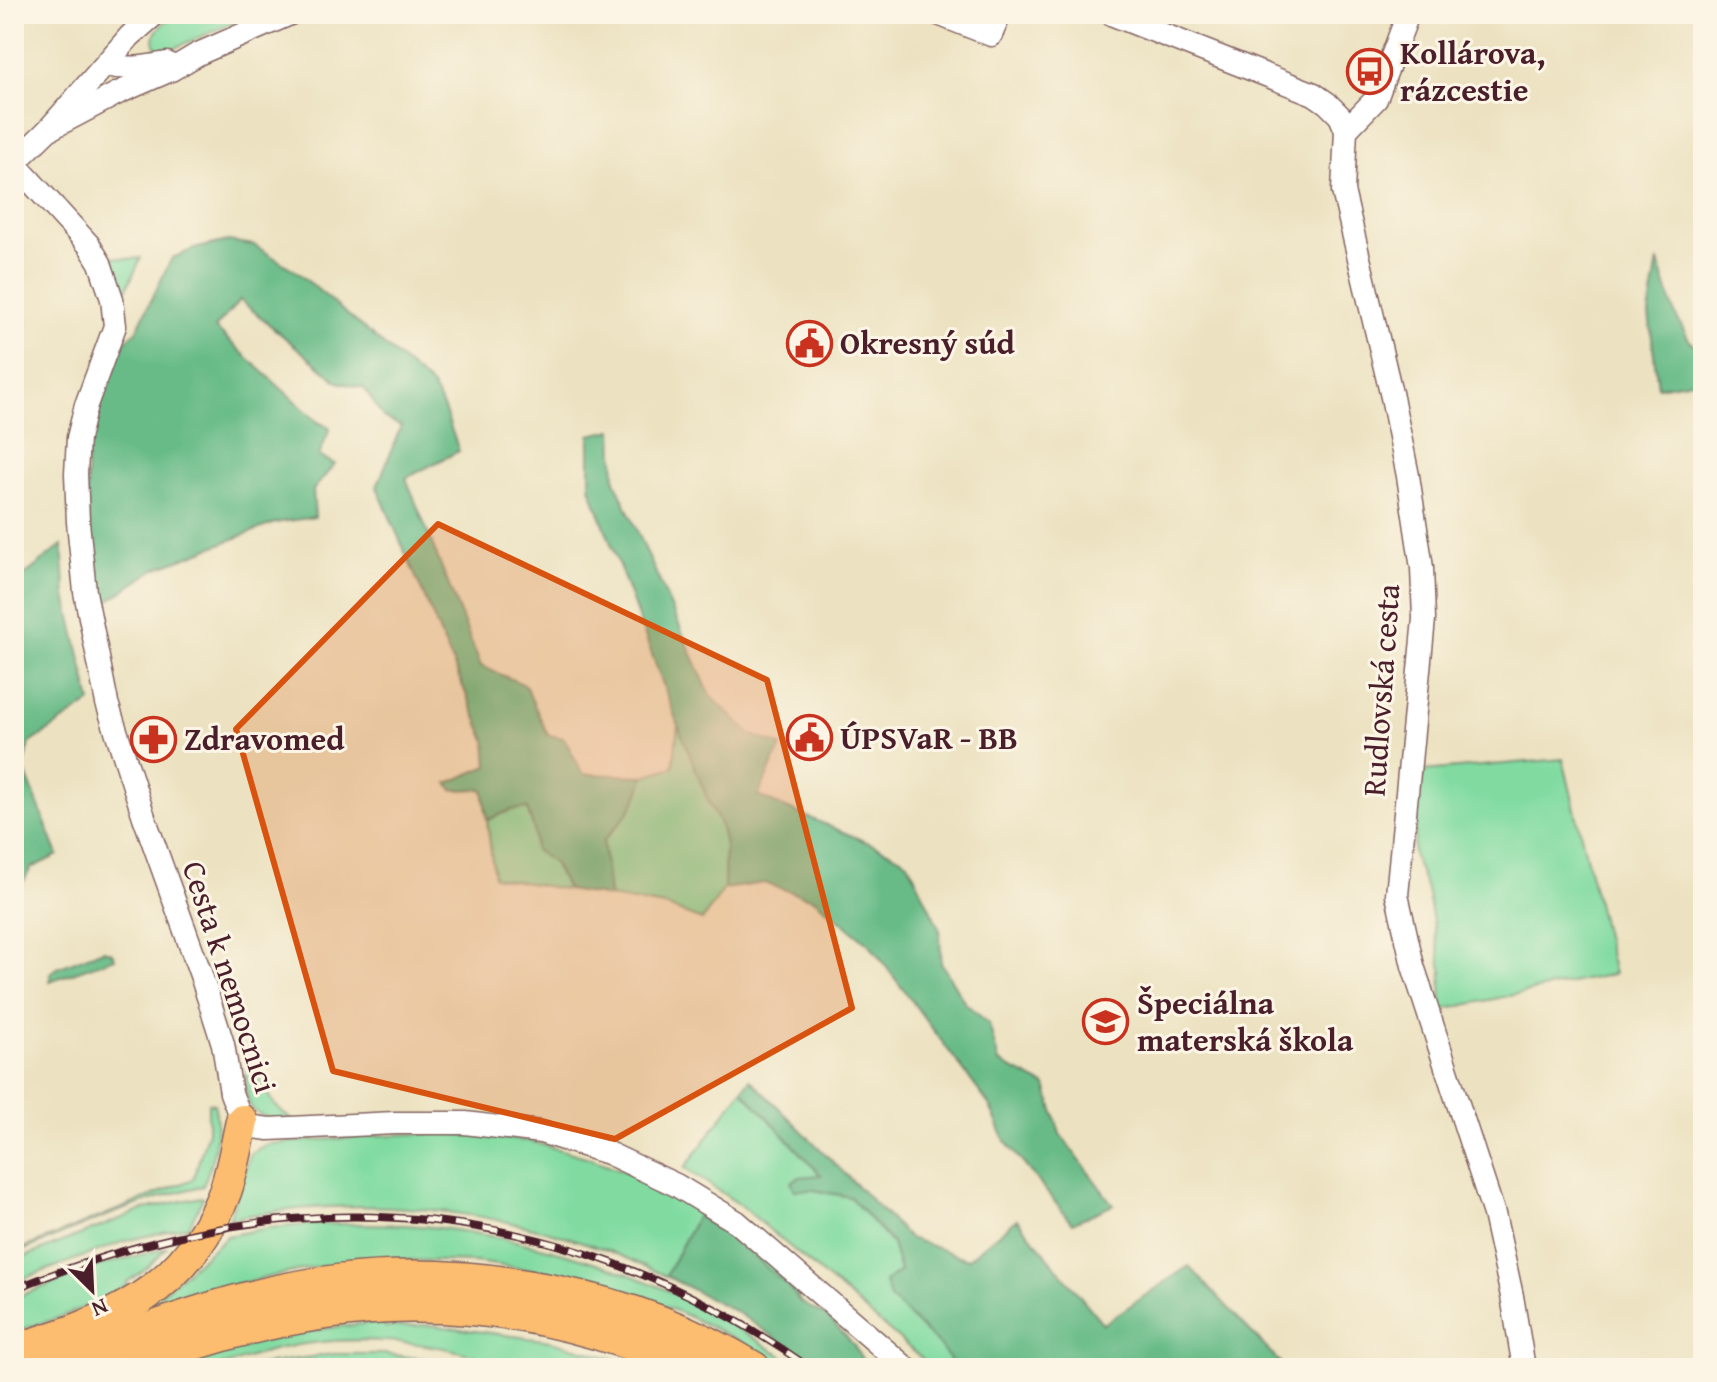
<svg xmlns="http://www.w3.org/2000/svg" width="1717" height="1382" viewBox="0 0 1717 1382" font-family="'Gentium Book Plus',serif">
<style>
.green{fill:#81dba1;stroke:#667d66;stroke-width:2}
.forest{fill:#68bb87;stroke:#596d59;stroke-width:2}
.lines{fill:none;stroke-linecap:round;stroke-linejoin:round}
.tertiary-casing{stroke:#836360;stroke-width:25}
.motorway-casing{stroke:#836360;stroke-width:35}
.tertiary{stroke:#fff;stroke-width:22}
.motorway{stroke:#fcbd6f;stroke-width:32}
.rail-casing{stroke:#4a1f2b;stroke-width:8}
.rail{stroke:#fcf5e5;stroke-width:5;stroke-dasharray:15;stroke-linecap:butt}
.marked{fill:#d8530f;fill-opacity:0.2;stroke:#d8530f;stroke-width:6;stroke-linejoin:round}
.labels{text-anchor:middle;stroke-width:6;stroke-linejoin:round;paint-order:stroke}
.poi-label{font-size:32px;font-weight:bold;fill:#4a1f2b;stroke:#fcf5e5;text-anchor:start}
.street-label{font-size:32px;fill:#4a1f2b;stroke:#fcf5e5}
</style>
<rect width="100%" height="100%" fill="#fcf5e5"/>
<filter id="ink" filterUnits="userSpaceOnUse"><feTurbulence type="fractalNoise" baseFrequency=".0125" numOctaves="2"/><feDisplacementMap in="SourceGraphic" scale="16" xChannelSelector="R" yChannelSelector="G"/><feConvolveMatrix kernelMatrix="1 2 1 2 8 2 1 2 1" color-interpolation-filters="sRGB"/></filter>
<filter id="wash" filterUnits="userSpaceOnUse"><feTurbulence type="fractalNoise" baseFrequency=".006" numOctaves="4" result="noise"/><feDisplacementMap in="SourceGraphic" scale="32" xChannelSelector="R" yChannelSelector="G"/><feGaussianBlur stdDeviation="1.8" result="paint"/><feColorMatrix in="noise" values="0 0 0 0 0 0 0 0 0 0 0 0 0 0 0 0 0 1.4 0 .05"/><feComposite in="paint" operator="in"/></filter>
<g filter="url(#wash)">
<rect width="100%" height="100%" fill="#ece2c1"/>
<g class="green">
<path d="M175,14H254L165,52L157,50C148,31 162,26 175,14Z"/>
<polygon points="112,257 132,259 141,258 124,294"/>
<path d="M678,725L708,800L720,824L725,845L724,889L702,920L665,906L609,897L603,841C624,818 637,807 644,776L673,767Z"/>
<polygon points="1563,759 1614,974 1441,1010 1442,969 1427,890 1413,854 1423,771"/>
<polygon points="527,808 534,830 535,850 553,863 568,890 494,877 487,820 511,809"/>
<path d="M252,1059C262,1085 268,1103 291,1119C245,1122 243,1100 248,1060Z"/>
<polygon points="742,1090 822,1176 800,1177 795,1190 814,1190 850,1197 892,1244 900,1271 937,1343 956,1367 959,1368 933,1368 743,1207 685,1168"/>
<path d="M208,1103L214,1104C221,1130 213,1161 203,1186C137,1200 76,1229 14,1254V1252L193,1179L208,1131Z"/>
<path d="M446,1133L529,1141L586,1157L638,1176L694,1203L741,1237L795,1286L800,1302L788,1286L697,1216L666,1276C644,1266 622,1255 598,1247C482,1207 351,1194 229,1219L251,1153L267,1144L386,1135Z"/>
<polygon points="201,1197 203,1198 189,1226 125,1241 14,1282 14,1261 145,1209"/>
<path d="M320,1224C363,1224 406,1223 448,1229C537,1242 628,1267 707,1310C740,1328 770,1348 800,1368H784L738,1340L686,1315L628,1291L561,1274L475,1262L401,1260L311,1268L237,1284L183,1300L131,1320L227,1236L267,1228Z"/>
<path d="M166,1248L148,1267L127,1282V1285C92,1307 53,1320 14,1332V1298L102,1265Z"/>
<path d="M382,1321L385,1327L430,1325L551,1341L611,1358L636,1368H508C443,1339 346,1333 277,1349C255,1354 233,1365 211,1368C196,1370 178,1368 162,1368L276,1335Z"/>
<polygon points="333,1354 385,1354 427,1359 464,1368 253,1368 270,1363"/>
</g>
<g class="forest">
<path d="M228,241L254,245L297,272L432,386L444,409L459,451L406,478L481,666L525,685L548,735L564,738L583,774L644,776C637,807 624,818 603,841L609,897L568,890L553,863L535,850L534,830L527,808L511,810L487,820L483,789L453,790L448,783L488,766L486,740L377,487L401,426L383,417L364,388L338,382L240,300L215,328L318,422L330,428L319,456L335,464L313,490L315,517L275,523L155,569L98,608L87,502V451L97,406L121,346L136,331L172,258L194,249Z"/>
<polygon points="1658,261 1675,314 1689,340 1703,353 1703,379 1658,387 1649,314"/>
<polygon points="613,430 615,481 710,695 750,734 781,746 758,796 890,852 908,862 940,930 941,963 965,1003 989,1024 999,1062 1046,1086 1060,1134 1113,1205 1072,1223 1005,1141 990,1106 870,945 814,899 764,883 724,889 725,845 720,824 708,800 678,725 590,487 590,435"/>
<polygon points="62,545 66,596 91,702 29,744 24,769 58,855 31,868 21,886 14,889 14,584"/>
<polygon points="103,950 111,952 115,958 50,981 51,973 57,968"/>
<polygon points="750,1079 909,1238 968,1259 1017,1219 1103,1324 1189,1266 1285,1368 956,1367 937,1343 890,1298 885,1282 900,1271 892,1243 850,1197 814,1190 795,1190 791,1182 800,1177 821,1175 742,1090"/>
<polygon points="697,1216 743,1247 788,1286 800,1302 829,1318 854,1345 867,1368 821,1368 735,1311 666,1276"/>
</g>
</g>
<g filter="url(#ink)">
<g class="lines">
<defs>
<g id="tertiary">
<polyline points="938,14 991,35 1000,14"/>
<polyline points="1111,14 1314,94 1327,103 1340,116 1346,130 1343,191 1392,397 1408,476 1422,568 1424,619 1397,895 1413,966 1494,1214 1512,1296 1524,1368"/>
<path d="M105,65C126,70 146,67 167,63"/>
<polyline points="48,130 118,93 171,70 198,54 290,14"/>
<polyline points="1346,130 1376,99 1408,14"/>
<polyline points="14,163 89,245 100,263 112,299 115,326 86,405 78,438 76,474 78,522 85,592 107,703 144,817 201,975 223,1044 231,1093 242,1121 254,1127 269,1129 395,1123 465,1123 541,1132 608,1153 676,1185 737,1222 906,1368"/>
<polyline points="14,163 48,130 130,36 155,14"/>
</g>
<g id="motorway">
<path d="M14,1350C110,1322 186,1292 225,1192C233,1169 237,1144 242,1121"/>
<path d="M52,1368C143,1329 238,1293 337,1281C476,1265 633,1294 754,1368"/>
<path d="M127,1368C323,1290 496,1282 691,1368"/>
</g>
</defs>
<use href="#tertiary" class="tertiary-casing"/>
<use href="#motorway" class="motorway-casing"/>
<use href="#tertiary" class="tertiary"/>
<use href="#motorway" class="motorway"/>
<defs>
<path id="rail" d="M14,1289C74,1265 136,1245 200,1232C419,1188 628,1239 810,1368"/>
</defs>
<use href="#rail" class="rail-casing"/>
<use href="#rail" class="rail"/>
</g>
</g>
<path class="marked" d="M438,524L767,680L852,1008L615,1139L333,1071L236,729Z"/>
<defs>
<symbol id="bus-ring" viewBox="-11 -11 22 22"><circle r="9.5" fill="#fcf5e5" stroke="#c8321e" stroke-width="1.5"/><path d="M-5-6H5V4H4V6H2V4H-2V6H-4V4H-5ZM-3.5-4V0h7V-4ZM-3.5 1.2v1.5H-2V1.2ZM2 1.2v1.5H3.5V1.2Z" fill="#c8321e"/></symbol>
<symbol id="civic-ring" viewBox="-11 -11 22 22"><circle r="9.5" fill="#fcf5e5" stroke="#c8321e" stroke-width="1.5"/><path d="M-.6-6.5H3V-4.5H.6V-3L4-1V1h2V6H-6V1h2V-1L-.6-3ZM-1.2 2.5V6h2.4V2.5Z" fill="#c8321e"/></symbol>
<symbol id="pharmacy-ring" viewBox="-11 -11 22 22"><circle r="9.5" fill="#fcf5e5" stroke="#c8321e" stroke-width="1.5"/><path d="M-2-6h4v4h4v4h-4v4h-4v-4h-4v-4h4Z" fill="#c8321e"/></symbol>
<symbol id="school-ring" viewBox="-11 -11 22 22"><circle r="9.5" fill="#fcf5e5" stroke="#c8321e" stroke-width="1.5"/><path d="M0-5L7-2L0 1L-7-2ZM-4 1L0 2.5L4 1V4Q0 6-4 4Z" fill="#c8321e"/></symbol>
</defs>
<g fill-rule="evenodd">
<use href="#bus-ring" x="1344" y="46" width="51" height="51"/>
<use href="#civic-ring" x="784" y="318" width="51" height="51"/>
<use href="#civic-ring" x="784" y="712" width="51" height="51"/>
<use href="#pharmacy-ring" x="128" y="714" width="51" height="51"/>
<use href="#school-ring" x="1080" y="996" width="51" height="51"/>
</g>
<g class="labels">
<g class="poi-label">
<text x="1400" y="64">Kollárova,<tspan x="1400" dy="37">rázcestie</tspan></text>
<text x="840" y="354">Okresný súd</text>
<text x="840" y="749">ÚPSVaR - BB</text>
<text x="184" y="750">Zdravomed</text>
<text x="1137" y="1014">Špeciálna<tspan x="1137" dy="37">materská škola</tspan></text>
</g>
<g class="street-label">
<text transform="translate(1381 690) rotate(-86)" y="11">Rudlovská cesta</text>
<text transform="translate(230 977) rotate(72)" y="11">Cesta k nemocnici</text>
</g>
</g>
<rect width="1717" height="1382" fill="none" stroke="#fcf5e5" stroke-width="48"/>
<g transform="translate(92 1290) rotate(156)" stroke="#fcf5e5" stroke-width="6" paint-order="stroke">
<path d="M0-6L14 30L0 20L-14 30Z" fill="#4a1f2b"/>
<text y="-12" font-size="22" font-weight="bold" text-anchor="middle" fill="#4a1f2b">N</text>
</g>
</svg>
